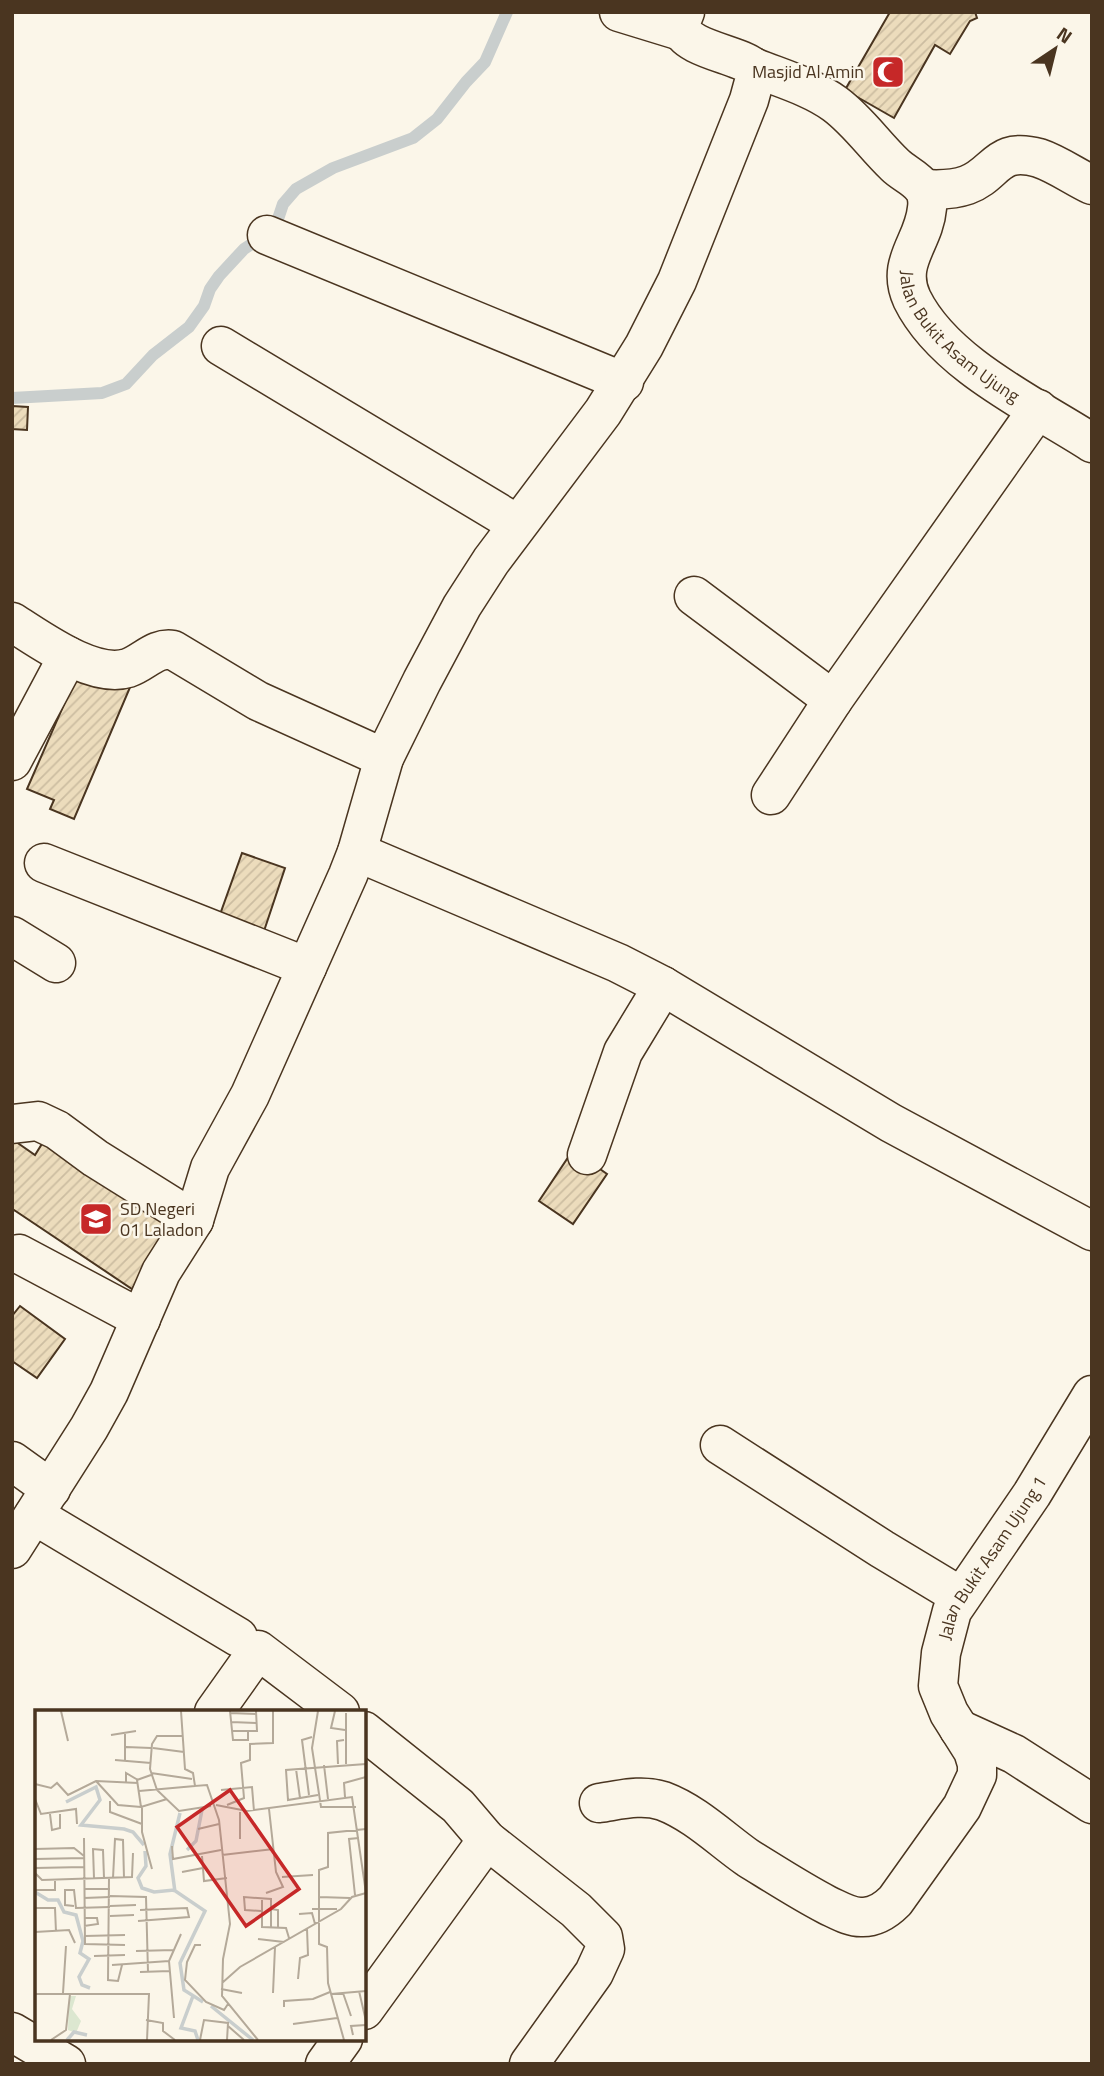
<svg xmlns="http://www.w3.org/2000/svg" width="1104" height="2076" viewBox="0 0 1104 2076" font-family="'Titillium Web',sans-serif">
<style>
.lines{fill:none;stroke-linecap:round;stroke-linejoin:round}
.stream{stroke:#c9cecd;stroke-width:12}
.building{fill:url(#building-hatch);stroke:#4a3520;stroke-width:2}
.minor-casing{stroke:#4a3520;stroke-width:41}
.minor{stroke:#fbf6e9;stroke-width:38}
.labels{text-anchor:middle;stroke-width:5;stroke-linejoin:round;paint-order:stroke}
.poi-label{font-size:18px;fill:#4a3520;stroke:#fbf6e9;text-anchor:end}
.street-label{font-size:18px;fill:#4a3520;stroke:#fbf6e9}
.inset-river{fill:none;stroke:#c9cecd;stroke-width:3.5}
.inset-road{fill:none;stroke:#b4a999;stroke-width:2}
.view{fill:#c62828;fill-opacity:0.15;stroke:#c62828;stroke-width:3.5}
.inset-edge{fill:none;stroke:#4a3520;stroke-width:3.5}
</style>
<defs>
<pattern id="building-hatch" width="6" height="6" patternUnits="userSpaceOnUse" patternTransform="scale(1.75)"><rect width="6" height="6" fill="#ecdcbc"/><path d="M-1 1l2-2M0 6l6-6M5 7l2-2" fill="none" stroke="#ccbda1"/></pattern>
</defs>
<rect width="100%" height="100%" fill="#fbf6e9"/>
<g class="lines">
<polyline class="stream" points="12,398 102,393 126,384 153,355 189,327 204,306 210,289 219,276 244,249 267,234 277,222 283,204 296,189 333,168 413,138 437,119 466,82 485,62 507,12"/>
</g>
<g class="building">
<polygon points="890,12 975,12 977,18 970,21 950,54 935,45 894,118 845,90"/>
<polygon points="12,406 28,407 27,430 12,429"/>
<polygon points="82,663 131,685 74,819 50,809 54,800 27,789"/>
<polygon points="242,853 285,868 261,940 217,923"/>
<polygon points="12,1139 35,1155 45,1139 174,1225 132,1289 14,1210 12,1212"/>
<polygon points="573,1150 607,1174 573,1224 539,1201"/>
<polygon points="20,1306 65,1339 37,1378 12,1361 12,1316"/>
</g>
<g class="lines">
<defs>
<g id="minor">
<polyline points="619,12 681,31"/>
<path id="s1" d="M753,67C780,78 812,87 835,104C858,121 874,145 895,165C903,173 916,178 923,188C927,193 928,202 927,208C924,243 895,262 912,299C944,364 1033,405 1092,443"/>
<path d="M924,189C939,190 953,190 967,185C997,174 996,146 1039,158C1057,164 1075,177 1092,185"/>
<polyline points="267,235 624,382"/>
<polyline points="221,346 517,524"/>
<polyline points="694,596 833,700"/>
<path d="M12,622C41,640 93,679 128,668C145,662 155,647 173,650L258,701L384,758"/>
<polyline points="12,761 68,656"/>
<polyline points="771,795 833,700 1038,409"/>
<polyline points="357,852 618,963 663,986 891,1123 1092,1231"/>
<polyline points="44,863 307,967"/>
<polyline points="12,936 56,963"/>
<polyline points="12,1124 38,1121 57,1130 95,1158 194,1220"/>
<polyline points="587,1155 623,1052 663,986"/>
<polyline points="19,1254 141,1319"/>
<polyline points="720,1445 882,1549 960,1596"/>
<polyline points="12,1461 51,1489"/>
<polyline points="34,1515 238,1637"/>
<path d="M12,1549L89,1428L109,1392L161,1272L194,1220L210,1168L250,1095L348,875L357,852L384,758L422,681L462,606L491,561L603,412L644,346L677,281L749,100L755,78L753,67C739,55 685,48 681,28C680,23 683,17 685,12"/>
<polyline points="214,1712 258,1650 340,1712"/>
<polyline points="959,1729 1014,1754 1092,1804"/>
<polyline points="364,1731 458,1806 487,1840 576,1910 603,1937 605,1949 594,1973 529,2064"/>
<path id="s2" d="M599,1803C620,1800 642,1794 663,1801C695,1813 721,1839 748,1858C774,1874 800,1891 827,1905C838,1910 851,1918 863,1917C876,1917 886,1910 895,1901L962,1807L977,1775V1764L973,1751L949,1713L938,1686L941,1653L952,1611L1032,1494L1092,1395"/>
<polyline points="364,2010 487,1840"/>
<polyline points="12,2032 66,2064"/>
<polyline points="325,2064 343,2039"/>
</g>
</defs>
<use href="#minor" class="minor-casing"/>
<use href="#minor" class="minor"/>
</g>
<defs>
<symbol id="mosque-square" viewBox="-11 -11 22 22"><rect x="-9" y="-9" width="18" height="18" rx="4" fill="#c62828" stroke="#fbf6e9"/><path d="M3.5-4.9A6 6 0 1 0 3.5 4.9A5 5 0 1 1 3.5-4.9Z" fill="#fff"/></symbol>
<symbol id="school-square" viewBox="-11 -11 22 22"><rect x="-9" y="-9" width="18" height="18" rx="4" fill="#c62828" stroke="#fbf6e9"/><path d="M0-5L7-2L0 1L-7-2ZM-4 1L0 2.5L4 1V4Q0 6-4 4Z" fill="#fff"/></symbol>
</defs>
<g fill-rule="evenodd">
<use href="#mosque-square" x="869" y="53" width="38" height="38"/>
<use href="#school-square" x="77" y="1200" width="38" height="38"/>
</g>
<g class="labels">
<g class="poi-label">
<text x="864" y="78">Masjid Al Amin</text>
<text x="120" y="1215" text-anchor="start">SD Negeri<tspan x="120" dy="21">01 Laladon</tspan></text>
</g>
<g class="street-label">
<text dy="6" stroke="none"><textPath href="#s1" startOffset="387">Jalan Bukit Asam Ujung</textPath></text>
<text dy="6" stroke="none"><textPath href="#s2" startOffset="726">Jalan Bukit Asam Ujung 1</textPath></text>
</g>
</g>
<g transform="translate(35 1710)">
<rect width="331" height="331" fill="#fbf6e9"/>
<path d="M34,286H41L37,299L46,311L41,323L33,320Z" fill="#dce7d0"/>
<path class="inset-river" d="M31,92L61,77L65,90L46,115L89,119L98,122L109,135M152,140L161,131L167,100M110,141L111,156L103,168L107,178L119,182L139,180L170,201L145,253L149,280L168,292M0,182L13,190H23L29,202L41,205L48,231L45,243L54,249L44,267L47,275L55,278M140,182L135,144L145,103M158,286L146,318L160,321L163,330M176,296L218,330M32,330L39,322L52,325"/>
<path class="inset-road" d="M26,1L33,31M146,1L150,59L158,63L160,76L172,75L184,110L195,214L188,249L187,286L223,330M195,1L198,30H213V21M283,1L277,38L286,97H321M300,1L296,18L310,20M195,3L221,4M196,12L222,13M197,21H222L221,1M76,25L101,21M147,26H122L117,34L115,59L122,80L144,101L176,96M91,37L116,38M118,38L149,42M80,50L116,53M90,52V22M303,54L302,31L309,30M311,54V3M289,55L293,89M261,59L265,88M116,63L157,69M61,71L83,95L106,97L132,89M91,72V63L103,70M0,74L16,78L22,73L33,85L61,71L103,73M186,80L217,77L219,101M104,81L160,76M274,85L267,30L277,27M283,85L253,90L251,60L331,54M310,87L309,73L331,67M0,89L6,104L41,99L42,114M75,91V102L107,114M181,95L212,101L317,87L331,183M192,95L209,88L206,53L215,50V34L238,33V1M107,96V122L117,159M106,97L102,70L116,65M205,102V129M15,104L17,120L25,118V104M163,119L184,114M49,128L50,234L90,235M137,136L138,149L186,140M0,139L39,138L49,146M187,145L239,139M167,146L169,171L192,168M0,149L49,148M0,158L49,157M147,162L168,158M0,163L7,170L97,167L98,143M247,167L278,165M59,168L58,139L68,140L69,168M74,168L73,270L83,271L87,255M78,168L80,129L88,130L89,168M49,179H75M0,180H20V169M231,183L248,177L241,162L234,99M320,185L314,129L324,128M75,186L111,187L113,262M284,187L315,188M49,188L75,187M227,188V217L251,218L254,228M39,196L30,195V180H39L41,198L75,197M75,196L101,195M0,198H20L21,222M236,199L243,200V218M277,199H302M226,201L210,200L209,187L236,189V218M264,204L277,203L280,214M75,206L99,205M49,208H62L63,214L49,216M103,211L154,207L152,198L105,200M0,222L34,220L40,233M50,226L90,225M223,229L249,232M166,235H160L152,252L150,270L171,292L189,300L193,294M101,241L139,240M59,246L90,245M77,255L134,251M105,262L135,261M263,269L265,248L273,245L272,219M187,273L205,257L306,199L317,187L331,183M186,279L207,283M324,281L331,311M28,283L31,236M238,283L240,237M308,283L316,306M0,284H114L112,330M296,284L331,281M249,297V291L278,289L295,282M139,308L134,251L146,224M111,310L128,313V321L140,330M258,314L302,308M193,316L209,330M318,325L316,316L331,315M16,330L31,320L35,284M165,330L169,310L193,313L192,330M309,330L293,273L292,237L284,234V160L293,157V123L331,119"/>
<path class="view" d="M195,80L264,179L211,216L142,117Z"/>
<rect width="331" height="331" class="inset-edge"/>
</g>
<rect width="1104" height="2076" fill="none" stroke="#4a3520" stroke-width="28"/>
<g transform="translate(1055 49) rotate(35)" stroke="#fbf6e9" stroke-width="5" paint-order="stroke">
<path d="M0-5L12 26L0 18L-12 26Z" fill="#4a3520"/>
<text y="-10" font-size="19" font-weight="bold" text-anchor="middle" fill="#4a3520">N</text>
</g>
</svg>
